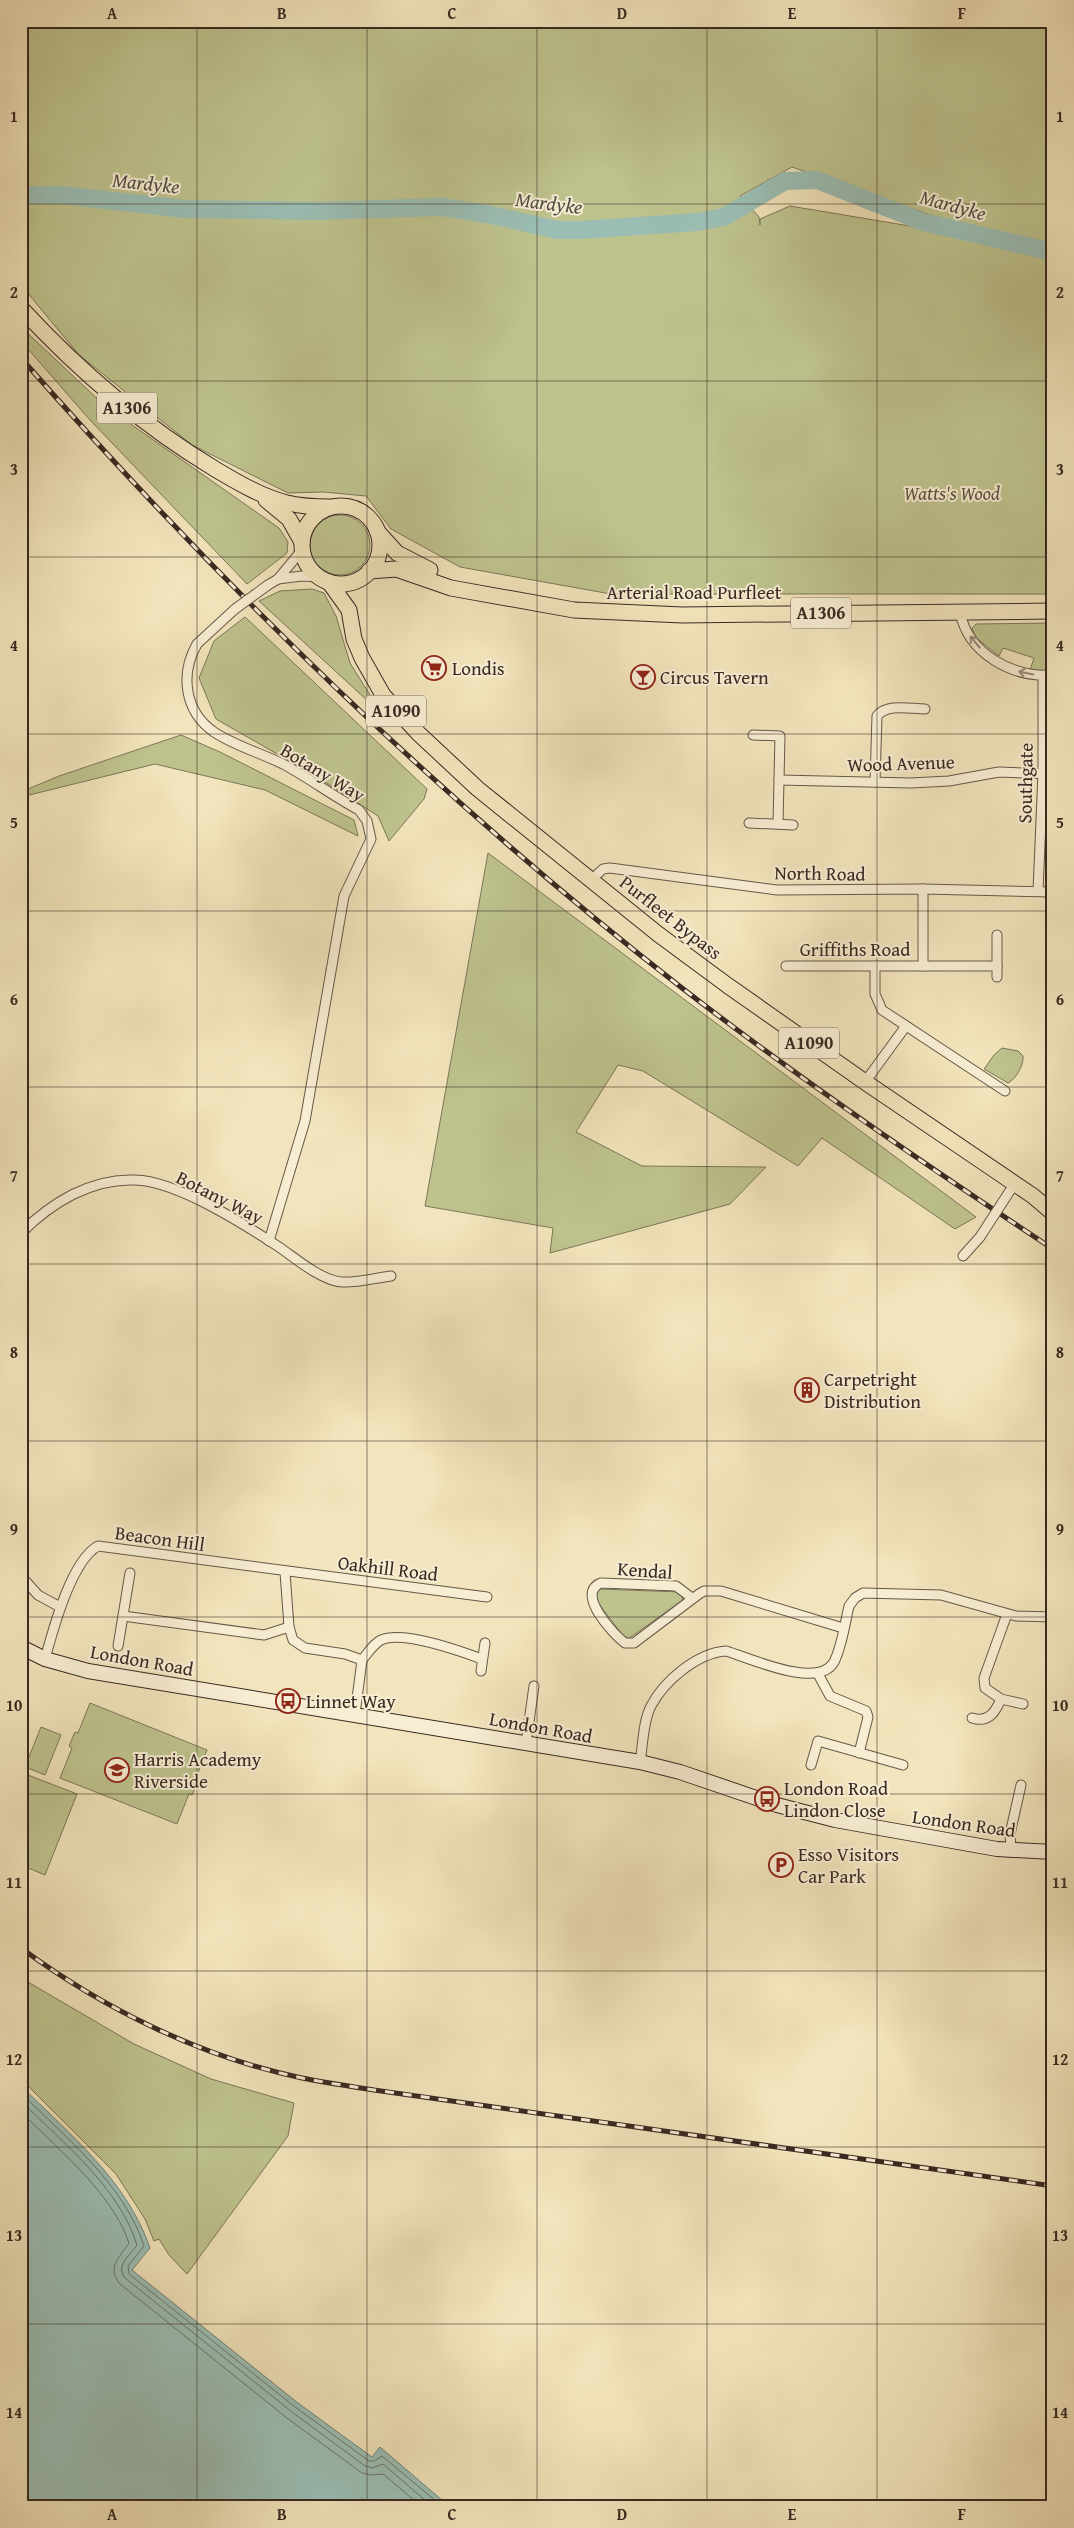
<svg xmlns="http://www.w3.org/2000/svg" width="1074" height="2528" viewBox="0 0 1074 2528" font-family="'Gentium Book Plus',serif">
<style>
.green{fill:#bec38e;stroke:#7b7658;fill-rule:evenodd}
.water{fill:#9bbeb4;stroke:#73827a}
.lines{fill:none;stroke-linecap:round;stroke-linejoin:round}
.shore{stroke:#6a746b;stroke-width:1}
.river{stroke:#9bbeb4;stroke-width:18}
.street-casing{stroke:#665848;stroke-width:11}
.secondary-casing{stroke:#382922;stroke-width:16}
.primary-casing{stroke:#382922;stroke-width:17}
.street{stroke:#f7edd3;stroke-width:9}
.secondary{stroke:#f7edd3;stroke-width:14}
.primary{stroke:#f2e4bc;stroke-width:15}
.rail-casing{stroke:#382922;stroke-width:5}
.rail{stroke:#f7edd3;stroke-width:3;stroke-dasharray:9;stroke-linecap:butt}
.street-bridge-casing{stroke:#665848;stroke-width:11;stroke-linecap:butt}
.street-bridge{stroke:#f7edd3;stroke-width:9}
.oneway{stroke:#988b7a}
.grid{fill:none;stroke:#382922;stroke-width:1;stroke-opacity:0.55}
.labels{text-anchor:middle;stroke-width:4;stroke-linejoin:round;paint-order:stroke}
.shield{fill:#f7edd3;stroke:#716457;stroke-width:1}
.shield-label{font-size:18px;font-weight:bold;fill:#382922}
.park-label{font-size:19px;font-style:italic;fill:#5a503d;stroke:#f7edd3}
.street-label{font-size:19px;fill:#382922;stroke:#f7edd3}
.poi-label{font-size:19px;fill:#382922;stroke:#f7edd3;text-anchor:start}
.water-label{font-size:20px;font-style:italic;fill:#514e46;stroke:#f7edd3}
.neatline{fill:none;stroke:#382922;stroke-width:2}
.grid-label{font-size:16px;text-anchor:middle;font-weight:bold;fill:#382922}
</style>
<rect width="100%" height="100%" fill="#f2e4bc"/>
<filter id="stains"><feTurbulence type="fractalNoise" baseFrequency=".004" numOctaves="4"/><feColorMatrix values="0 0 0 0 .2 0 0 0 0 .09 0 0 0 0 .02 0 0 0 .5 -.17"/></filter>
<radialGradient id="worn" r=".72"><stop offset=".6" stop-color="#630" stop-opacity="0"/><stop offset="1" stop-color="#630" stop-opacity=".3"/></radialGradient>
<g class="green">
<path d="M21,21H1053V594H611L460,567L391,529L366,496L323,492L288,493L192,445L79,355L21,285ZM792,167L939,218L940,231L790,206L760,219V225L759,217L740,196Z"/>
<polygon points="21,327 105,406 279,528 288,542 287,553 247,584 90,420 21,341"/>
<circle cx="340" cy="545" r="30"/>
<polygon points="312,589 324,593 336,616 350,663 382,714 259,601 280,591"/>
<polygon points="245,617 427,789 424,799 389,841 378,816 319,778 216,719 199,678 214,641"/>
<polygon points="1053,623 1053,673 1030,670 1034,658 1003,648 999,656 975,637 972,628 976,624"/>
<polygon points="181,735 220,752 354,820 358,836 265,790 155,764 21,797 21,792 59,776"/>
<polygon points="488,853 976,1217 955,1229 822,1138 798,1166 643,1071 618,1065 576,1132 642,1166 766,1167 730,1204 550,1253 553,1228 425,1206"/>
<path d="M1002,1048L1018,1051L1023,1056C1024,1065 1016,1079 1008,1083L984,1069L994,1055Z"/>
<polygon points="599,1589 680,1592 683,1600 628,1639 623,1636 597,1601 596,1592"/>
<polygon points="90,1703 207,1750 195,1780 198,1782 192,1795 189,1794 177,1824 60,1778 72,1748 69,1746 75,1732 78,1733"/>
<polygon points="41,1727 61,1735 45,1775 25,1767"/>
<polygon points="28,1775 77,1794 45,1875 21,1865 21,1792"/>
<polygon points="21,1978 134,2044 211,2079 294,2103 288,2136 187,2274 169,2255 159,2239 154,2241 145,2219 116,2174 21,2079"/>
</g>
<path class="water" d="M21,2086C70,2134 127,2181 150,2248L132,2270L298,2403L372,2457L380,2447L450,2507H21Z"/>
<g class="lines">
<g class="shore">
<path d="M21,2093C66,2138 124,2184 144,2246L128,2266L129,2274L295,2407L369,2461H374L382,2456L443,2507"/>
<path d="M21,2101C63,2143 119,2187 137,2245C130,2256 115,2265 125,2278L292,2412L365,2466L372,2468L383,2464L433,2507"/>
<path d="M21,2112C57,2148 113,2194 129,2243C120,2257 106,2267 120,2284L287,2418L362,2473L371,2475L383,2474L422,2507"/>
</g>
<polyline class="river" points="21,195 61,195 184,209 317,211 442,207 487,214 557,230 580,230 698,222 724,217 785,181 817,180 923,222 1053,252"/>
<defs>
<g id="street">
<polyline points="278,579 302,576 319,577"/>
<polyline points="268,585 278,579 302,550"/>
<path d="M235,609L197,644C180,674 184,711 214,732C235,746 261,753 283,764C309,778 333,796 359,810L367,821L371,839L344,896L305,1121L269,1241"/>
<path d="M960,612C968,654 1013,678 1053,675"/>
<polyline points="753,735 780,736 778,824"/>
<polyline points="779,780 911,783 949,781 999,772 1053,774"/>
<path d="M875,782L877,716C887,703 910,709 925,709"/>
<polyline points="749,823 793,825"/>
<polyline points="592,879 603,869 610,868 777,890 923,889 1053,892"/>
<polyline points="923,889 923,966"/>
<polyline points="1038,891 1043,773 1043,676"/>
<polyline points="786,966 997,966"/>
<polyline points="875,966 875,994 882,1010 1005,1091"/>
<polyline points="997,977 997,935"/>
<polyline points="865,1082 906,1026"/>
<polyline points="1002,1203 1015,1183"/>
<path d="M21,1233C51,1203 91,1178 135,1180C177,1181 244,1224 279,1247C295,1258 322,1281 342,1282C357,1283 375,1278 391,1276"/>
<polyline points="963,1256 980,1237"/>
<polyline points="285,1572 289,1627 293,1640 305,1648 345,1654 362,1660 355,1714"/>
<polyline points="21,1576 38,1595 60,1607"/>
<path d="M692,1598L676,1586L601,1583C575,1593 613,1634 625,1643H634L699,1594L704,1591H721L843,1628"/>
<polyline points="1007,1614 984,1678 985,1688 1001,1699 1023,1704"/>
<polyline points="123,1616 264,1635 289,1627"/>
<polyline points="118,1646 130,1573"/>
<path d="M45,1659C53,1630 71,1561 98,1546L487,1597"/>
<path d="M362,1660C368,1653 373,1644 381,1640C403,1630 460,1651 482,1659"/>
<polyline points="481,1671 485,1643"/>
<polyline points="818,1674 830,1696 866,1711 868,1717 859,1753"/>
<path d="M972,1718C988,1723 995,1713 1001,1699"/>
<polyline points="526,1743 534,1686"/>
<path d="M640,1762C643,1745 643,1721 651,1706C664,1681 697,1653 726,1651C750,1658 818,1690 834,1662C842,1646 845,1623 849,1606L855,1598L863,1593L941,1595L1016,1616L1053,1617"/>
<polyline points="811,1765 818,1741 903,1765"/>
<polyline points="1011,1850 1010,1834 1021,1785"/>
</g>
<polyline id="secondary" points="21,1647 45,1659 88,1671 640,1762 680,1772 777,1805 835,1820 997,1849 1053,1852"/>
<g id="primary">
<path d="M21,308C79,371 142,425 215,469C237,482 262,497 287,503C301,506 315,507 329,507"/>
<polyline points="266,500 289,519 302,542"/>
<circle cx="341" cy="545" r="39"/>
<polyline points="377,531 397,553 430,570"/>
<polyline points="369,571 396,569 451,588 574,610 682,615 1053,611"/>
<polyline points="329,582 349,610 354,639 362,658 383,695 418,733 478,789 658,934 727,985 865,1082 1033,1196 1053,1213"/>
</g>
</defs>
<use href="#street" class="street-casing"/>
<use href="#secondary" class="secondary-casing"/>
<use href="#primary" class="primary-casing"/>
<use href="#street" class="street"/>
<use href="#secondary" class="secondary"/>
<use href="#primary" class="primary"/>
<defs>
<g id="rail">
<path d="M21,358C222,587 442,801 682,988C801,1080 927,1166 1053,1249"/>
<path d="M21,1948C104,2009 201,2057 302,2078C326,2083 350,2086 374,2090L1053,2186"/>
</g>
</defs>
<use href="#rail" class="rail-casing"/>
<use href="#rail" class="rail"/>
<defs>
<g id="street-bridge">
<polyline points="235,609 268,585"/>
<polyline points="980,1237 1002,1203"/>
</g>
</defs>
<use href="#street-bridge" class="street-bridge-casing"/>
<use href="#street-bridge" class="street-bridge"/>
</g>
<defs><path id="oneway-shaft" d="M-6 0H5M1.5-3L5.5 0L1.5 3" fill="none" stroke-width="1.6" stroke-linecap="round" stroke-linejoin="round" transform="scale(1.25)"/></defs>
<g class="oneway">
<use href="#oneway-shaft" transform="translate(975 642) rotate(-130)"/>
<use href="#oneway-shaft" transform="translate(1026 673) rotate(-169)"/>
</g>
<path class="grid" d="M197,21V2507M367,21V2507M537,21V2507M707,21V2507M877,21V2507M21,204H1053M21,381H1053M21,557H1053M21,734H1053M21,911H1053M21,1087H1053M21,1264H1053M21,1441H1053M21,1617H1053M21,1794H1053M21,1971H1053M21,2147H1053M21,2324H1053"/>
<defs>
<symbol id="supermarket-ring" viewBox="-11 -11 22 22"><circle r="9.5" fill="#f7edd3" stroke="#8f2418" stroke-width="1.5"/><path d="M-6-5.5h2.5l.6 2H6L4.5 2H-2.5L-4.4-4H-6ZM-1.5 3.2a1.3 1.3 0 1 0 .1 0ZM3 3.2a1.3 1.3 0 1 0 .1 0Z" fill="#8f2418"/></symbol>
<symbol id="bar-ring" viewBox="-11 -11 22 22"><circle r="9.5" fill="#f7edd3" stroke="#8f2418" stroke-width="1.5"/><path d="M-6-5H6L.8 .8V4.5H3.5V6h-7V4.5H-.8V.8Z" fill="#8f2418"/></symbol>
<symbol id="building-ring" viewBox="-11 -11 22 22"><circle r="9.5" fill="#f7edd3" stroke="#8f2418" stroke-width="1.5"/><path d="M-4-6H4V6H1V3H-1V6H-4ZM-2.5-4.3h1.7v1.8h-1.7ZM.8-4.3h1.7v1.8H.8ZM-2.5-1h1.7V.8h-1.7ZM.8-1h1.7V.8H.8Z" fill="#8f2418"/></symbol>
<symbol id="bus-ring" viewBox="-11 -11 22 22"><circle r="9.5" fill="#f7edd3" stroke="#8f2418" stroke-width="1.5"/><path d="M-5-6H5V4H4V6H2V4H-2V6H-4V4H-5ZM-3.5-4V0h7V-4ZM-3.5 1.2v1.5H-2V1.2ZM2 1.2v1.5H3.5V1.2Z" fill="#8f2418"/></symbol>
<symbol id="school-ring" viewBox="-11 -11 22 22"><circle r="9.5" fill="#f7edd3" stroke="#8f2418" stroke-width="1.5"/><path d="M0-5L7-2L0 1L-7-2ZM-4 1L0 2.5L4 1V4Q0 6-4 4Z" fill="#8f2418"/></symbol>
<symbol id="parking-ring" viewBox="-11 -11 22 22"><circle r="9.5" fill="#f7edd3" stroke="#8f2418" stroke-width="1.5"/><path d="M-3.5-5.5H1a3.5 3.5 0 0 1 0 7H-1V5.5H-3.5ZM-1-3.4V-.6H.8a1.4 1.4 0 0 0 0-2.8Z" fill="#8f2418"/></symbol>
</defs>
<g fill-rule="evenodd">
<use href="#supermarket-ring" x="420" y="654" width="28" height="28"/>
<use href="#bar-ring" x="629" y="663" width="28" height="28"/>
<use href="#building-ring" x="793" y="1376" width="28" height="28"/>
<use href="#bus-ring" x="274" y="1687" width="28" height="28"/>
<use href="#school-ring" x="103" y="1756" width="28" height="28"/>
<use href="#bus-ring" x="753" y="1785" width="28" height="28"/>
<use href="#parking-ring" x="767" y="1851" width="28" height="28"/>
</g>
<g class="labels">
<g class="shield">
<rect x="97" y="392.5" width="60" height="31" rx="4"/>
<rect x="791" y="597.5" width="60" height="31" rx="4"/>
<rect x="366" y="695.5" width="60" height="31" rx="4"/>
<rect x="779" y="1027.5" width="60" height="31" rx="4"/>
</g>
<g class="shield-label">
<text x="127" y="414">A1306</text>
<text x="821" y="619">A1306</text>
<text x="396" y="717">A1090</text>
<text x="809" y="1049">A1090</text>
</g>
<g class="park-label">
<text x="952" y="500">Watts's Wood</text>
</g>
<g class="street-label">
<text x="694" y="599">Arterial Road Purfleet</text>
<text transform="translate(901 763) rotate(-2)" y="7">Wood Avenue</text>
<text transform="translate(323 772) rotate(31)" y="7">Botany Way</text>
<text transform="translate(1025 783) rotate(-89)" y="7">Southgate</text>
<text transform="translate(820 873) rotate(1)" y="7">North Road</text>
<text transform="translate(671 917) rotate(38)" y="7">Purfleet Bypass</text>
<text x="855" y="956">Griffiths Road</text>
<text transform="translate(220 1197) rotate(27)" y="7">Botany Way</text>
<text transform="translate(160 1538) rotate(8)" y="7">Beacon Hill</text>
<text transform="translate(388 1568) rotate(7)" y="7">Oakhill Road</text>
<text transform="translate(645 1570) rotate(4)" y="7">Kendal</text>
<text transform="translate(142 1660) rotate(10)" y="7">London Road</text>
<text transform="translate(541 1727) rotate(10)" y="7">London Road</text>
<text transform="translate(964 1823) rotate(8)" y="7">London Road</text>
</g>
<g class="poi-label">
<text x="452" y="675">Londis</text>
<text x="660" y="684">Circus Tavern</text>
<text x="824" y="1386">Carpetright<tspan x="824" dy="22">Distribution</tspan></text>
<text x="306" y="1708">Linnet Way</text>
<text x="134" y="1766">Harris Academy<tspan x="134" dy="22">Riverside</tspan></text>
<text x="784" y="1795">London Road<tspan x="784" dy="22">Lindon Close</tspan></text>
<text x="798" y="1861">Esso Visitors<tspan x="798" dy="22">Car Park</tspan></text>
</g>
<g class="water-label">
<text transform="translate(146 183) rotate(6)" y="7">Mardyke</text>
<text transform="translate(549 203) rotate(7)" y="7">Mardyke</text>
<text transform="translate(953 205) rotate(15)" y="7">Mardyke</text>
</g>
</g>
<rect width="1074" height="2528" fill="none" stroke="#f2e4bc" stroke-width="55"/>
<rect x="28" y="28" width="1018" height="2472" class="neatline"/>
<g class="grid-label">
<text x="112" y="19">A</text>
<text x="282" y="19">B</text>
<text x="452" y="19">C</text>
<text x="622" y="19">D</text>
<text x="792" y="19">E</text>
<text x="962" y="19">F</text>
<text x="14" y="122">1</text>
<text x="1060" y="122">1</text>
<text x="14" y="298">2</text>
<text x="1060" y="298">2</text>
<text x="14" y="475">3</text>
<text x="1060" y="475">3</text>
<text x="14" y="651">4</text>
<text x="1060" y="651">4</text>
<text x="14" y="828">5</text>
<text x="1060" y="828">5</text>
<text x="14" y="1005">6</text>
<text x="1060" y="1005">6</text>
<text x="14" y="1181">7</text>
<text x="1060" y="1181">7</text>
<text x="14" y="1358">8</text>
<text x="1060" y="1358">8</text>
<text x="14" y="1535">9</text>
<text x="1060" y="1535">9</text>
<text x="14" y="1711">10</text>
<text x="1060" y="1711">10</text>
<text x="14" y="1888">11</text>
<text x="1060" y="1888">11</text>
<text x="14" y="2065">12</text>
<text x="1060" y="2065">12</text>
<text x="14" y="2241">13</text>
<text x="1060" y="2241">13</text>
<text x="14" y="2418">14</text>
<text x="1060" y="2418">14</text>
<text x="112" y="2520">A</text>
<text x="282" y="2520">B</text>
<text x="452" y="2520">C</text>
<text x="622" y="2520">D</text>
<text x="792" y="2520">E</text>
<text x="962" y="2520">F</text>
</g>
<rect width="100%" height="100%" filter="url(#stains)"/>
<rect width="100%" height="100%" fill="url(#worn)"/>
</svg>
